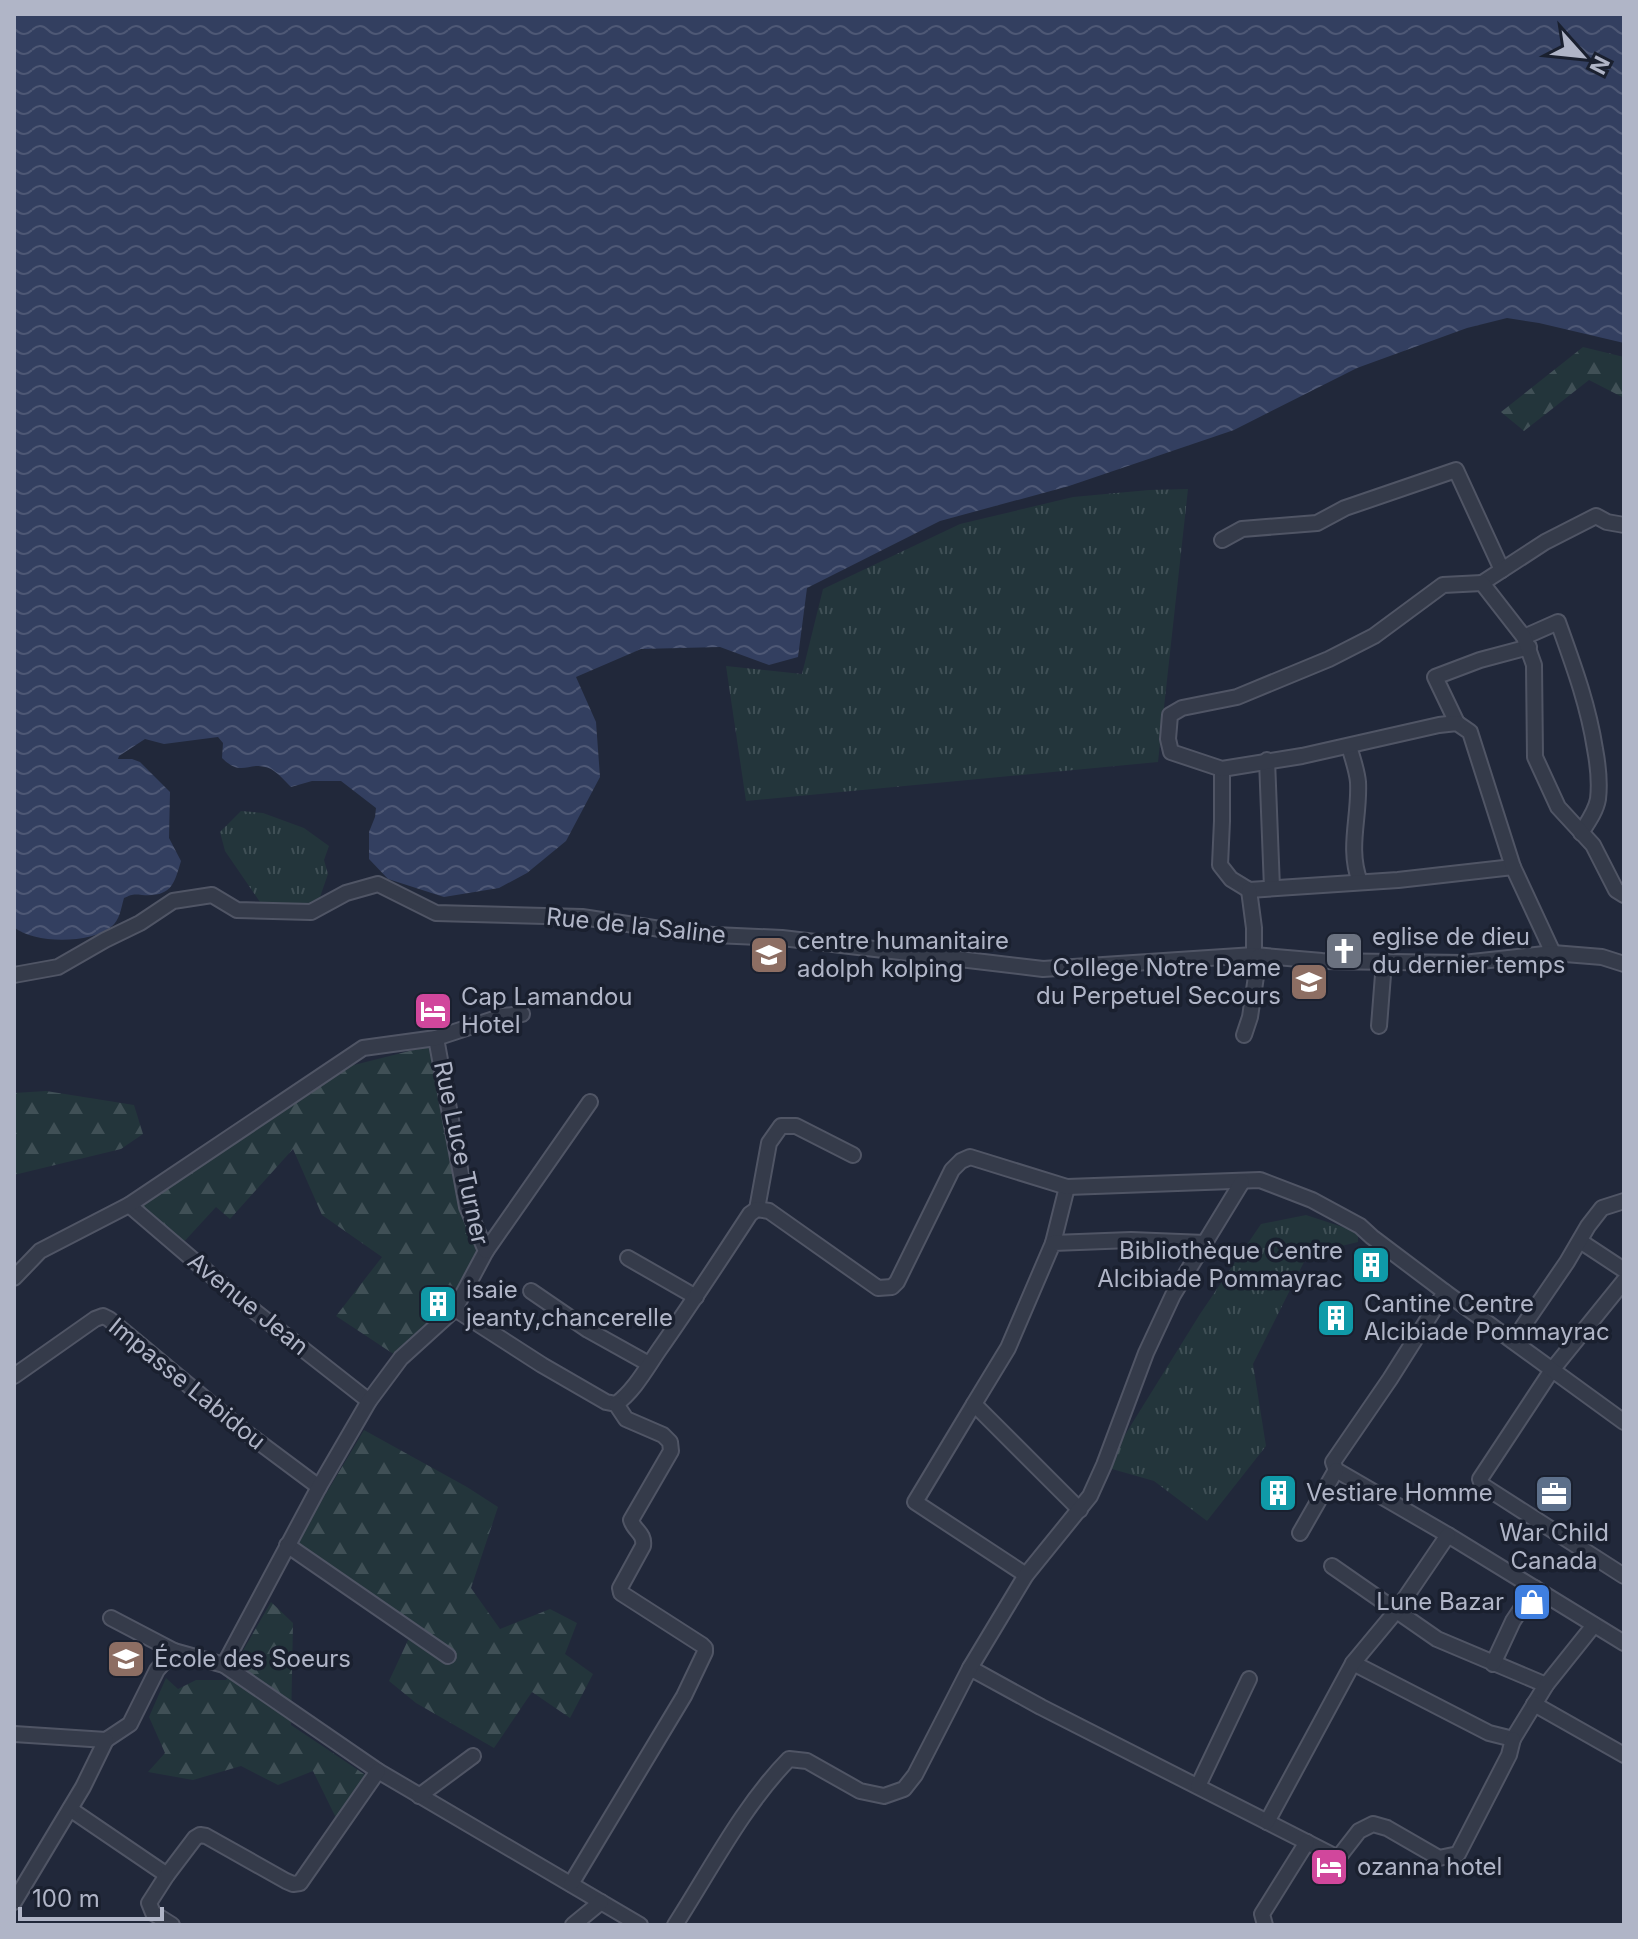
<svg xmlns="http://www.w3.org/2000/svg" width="1638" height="1939" viewBox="0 0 1638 1939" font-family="Inter,sans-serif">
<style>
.grass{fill:url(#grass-tufts)}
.forest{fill:url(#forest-firs)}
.water{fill:url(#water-waves)}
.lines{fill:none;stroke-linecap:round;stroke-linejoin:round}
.minor-casing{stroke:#505565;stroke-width:18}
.minor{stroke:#353b4a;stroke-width:14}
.labels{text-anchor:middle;stroke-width:7;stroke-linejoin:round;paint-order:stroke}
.street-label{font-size:24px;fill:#b0b5c7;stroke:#1a202f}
.poi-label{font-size:24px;fill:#b0b5c7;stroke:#1a202f;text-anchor:start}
</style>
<defs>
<pattern id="grass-tufts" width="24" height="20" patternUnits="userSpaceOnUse" patternTransform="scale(2)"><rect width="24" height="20" fill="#23353b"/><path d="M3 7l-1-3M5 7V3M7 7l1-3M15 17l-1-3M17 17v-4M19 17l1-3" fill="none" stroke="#405056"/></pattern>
<pattern id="forest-firs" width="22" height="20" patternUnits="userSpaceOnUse" patternTransform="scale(2)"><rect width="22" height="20" fill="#23353b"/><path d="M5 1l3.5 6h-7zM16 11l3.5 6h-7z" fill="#405056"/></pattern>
<pattern id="water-waves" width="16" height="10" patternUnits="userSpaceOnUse" patternTransform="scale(2)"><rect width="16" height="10" fill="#333f60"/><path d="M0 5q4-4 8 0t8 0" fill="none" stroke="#4e5875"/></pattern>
</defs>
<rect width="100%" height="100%" fill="#21283a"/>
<g class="grass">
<polygon points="1188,489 1158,762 746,801 726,666 802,674 823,589 960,524 1073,497 1149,490"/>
<polygon points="241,811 263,813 304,828 329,846 324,860 328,874 320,897 299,909 262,905 225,851 220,832"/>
<polygon points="1306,1215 1358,1232 1358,1242 1308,1254 1253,1364 1266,1446 1207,1521 1154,1481 1105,1467 1200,1314 1261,1224"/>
</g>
<g class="forest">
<polygon points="1583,347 1624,357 1624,398 1589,380 1524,431 1501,412"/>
<polygon points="433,1045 481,1251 446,1314 395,1355 336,1316 382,1257 322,1215 293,1149 230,1219 216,1207 181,1245 135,1204 346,1067"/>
<polygon points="46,1091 134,1105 143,1134 121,1149 14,1175 14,1093"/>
<polygon points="364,1430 467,1487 498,1507 471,1588 500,1629 550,1609 577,1623 565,1654 593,1674 570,1718 532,1692 494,1748 416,1703 389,1681 409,1638 290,1554"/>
<polygon points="271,1602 293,1623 291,1725 367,1776 337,1820 313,1771 278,1785 241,1766 193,1780 148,1772 165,1753 149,1717 166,1678 178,1689 196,1680 226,1680"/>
</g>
<path class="water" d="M14,14H1624V343L1539,323L1507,318L1467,328L1357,368L1234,430L1069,486L940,521L807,588L798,657L769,665L720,647L641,649L576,677L596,722L600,777L566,841L527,873L499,888L444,897L388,879L369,859V832L375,817L376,808L341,781H312L291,787C285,781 278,773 271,769C249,759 243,779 222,758L223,743L218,737L164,744L145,739L119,756L118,759H132L140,762L170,792L169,838L181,861C174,884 172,897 142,895C134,894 132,894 124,898C121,908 120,920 111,927C91,944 33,944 14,927Z"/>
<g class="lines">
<defs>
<g id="minor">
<polyline points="1222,540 1242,529 1317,523 1345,508 1456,470 1502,570"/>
<polyline points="1482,583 1545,542 1596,516 1607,522 1624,525"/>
<path d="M1524,637L1558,622C1573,664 1588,704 1595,749C1598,765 1600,782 1598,799C1596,811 1588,822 1581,833"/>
<polyline points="1457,723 1435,677 1480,660 1529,647"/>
<path d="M1349,746C1352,757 1357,770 1358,782C1360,817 1347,848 1360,882"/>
<polyline points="1267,760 1272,888"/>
<polyline points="1222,769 1222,821 1220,865 1231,879 1249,890 1398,880 1513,867"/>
<polyline points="1249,890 1254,928 1254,955"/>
<polyline points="1553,953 1513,867 1470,732 1457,723 1439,725 1302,756 1222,769 1171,752 1168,739 1170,715 1182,708 1237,697 1329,659 1374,636 1443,585 1482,583 1524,637 1534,665 1535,757 1558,807 1593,845 1616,890 1624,895"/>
<polyline points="14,975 58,967 105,940 140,923 173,901 212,895 237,910 311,912 346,893 378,884 436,913 582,917 693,934 782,938 1043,969 1254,955 1322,961 1463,963 1553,953 1602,957 1624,964"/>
<polyline points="1379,1026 1384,962"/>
<polyline points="1244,1035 1250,1017 1259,956"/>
<polyline points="436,1038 467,1207 486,1251 455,1309"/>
<polyline points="129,1205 239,1299 369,1401"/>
<polyline points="757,1209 769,1143 781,1126 796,1126 853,1155"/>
<polyline points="1580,1241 1624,1270"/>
<polyline points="1053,1243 1067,1187"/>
<polyline points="486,1251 590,1102"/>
<polyline points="628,1258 696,1297"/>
<polyline points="14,1278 40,1251 129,1205 363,1048 436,1038 503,1016 522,1014"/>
<polyline points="1624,1281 1552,1370 1480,1479 1482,1485 1624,1576"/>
<polyline points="531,1291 588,1330 649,1364"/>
<polyline points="1445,1292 1390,1379 1333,1462 1336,1470 1448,1535 1624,1643"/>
<polyline points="1513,1341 1567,1262 1588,1226 1602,1208 1624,1201"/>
<polyline points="14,1376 95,1319 103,1316 109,1319 240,1428 319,1487"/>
<polyline points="974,1404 915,1502 1026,1575"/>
<polyline points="1080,1510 974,1404 1008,1348 1053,1243 1131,1240 1205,1243"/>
<polyline points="1300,1533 1336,1470"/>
<polyline points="287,1545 448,1656"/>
<polyline points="1332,1566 1437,1639 1546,1685"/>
<polyline points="111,1618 174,1651 224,1665 378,1771 640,1925"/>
<polyline points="1353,1663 1489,1733 1513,1739 1546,1685 1594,1625"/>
<polyline points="1493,1664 1513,1621 1535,1588"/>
<path d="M224,1665L319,1487L369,1401L401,1358L455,1309L542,1365L606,1402L616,1404C634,1391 646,1369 659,1350C690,1306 720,1260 750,1214L757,1209L769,1211L878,1288L892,1287L897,1282L952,1170L961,1161L970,1157L1067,1187L1260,1180L1312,1200L1360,1226L1372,1237L1445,1292L1624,1422"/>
<polyline points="970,1668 1041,1707 1338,1858 1359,1831 1373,1824 1387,1828 1439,1858 1458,1854 1509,1755 1513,1739"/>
<polyline points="1534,1704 1624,1755"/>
<polyline points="14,1734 106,1740 130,1724 157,1670 174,1651"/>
<polyline points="1198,1786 1249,1679"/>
<polyline points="419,1796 473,1756"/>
<polyline points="70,1809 167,1875"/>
<polyline points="1267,1822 1353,1663 1397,1610 1448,1535"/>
<path d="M571,1884L684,1696L705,1652V1648L702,1645L621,1593L620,1588L643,1546C645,1533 634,1531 631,1520L671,1451L670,1442L663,1435L626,1419L616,1404"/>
<polyline points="14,1902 83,1787 106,1740"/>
<polyline points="172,1925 153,1913 149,1903 167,1875 195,1838 200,1835 206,1836 286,1881 293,1884 300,1883 378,1771"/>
<polyline points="573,1925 601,1902"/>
<path d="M675,1925C711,1869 743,1806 789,1759L807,1761L860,1791L884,1796L904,1789L915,1775L970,1668L1026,1575L1090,1496L1104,1465L1146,1353L1173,1295L1242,1182"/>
<polyline points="1265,1925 1262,1914 1307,1842"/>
</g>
</defs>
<use href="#minor" class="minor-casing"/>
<use href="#minor" class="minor"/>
</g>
<defs>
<symbol id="church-square" viewBox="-11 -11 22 22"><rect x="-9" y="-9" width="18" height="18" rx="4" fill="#6b7280" stroke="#1a202f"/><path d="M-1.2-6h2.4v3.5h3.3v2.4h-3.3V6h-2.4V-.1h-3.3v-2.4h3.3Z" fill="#fff"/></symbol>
<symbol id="university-square" viewBox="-11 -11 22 22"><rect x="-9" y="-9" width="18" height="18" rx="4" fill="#8d6e63" stroke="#1a202f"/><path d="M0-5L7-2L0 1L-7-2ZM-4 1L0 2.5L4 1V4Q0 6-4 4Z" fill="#fff"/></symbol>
<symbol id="school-square" viewBox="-11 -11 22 22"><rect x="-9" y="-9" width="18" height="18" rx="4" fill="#8d6e63" stroke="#1a202f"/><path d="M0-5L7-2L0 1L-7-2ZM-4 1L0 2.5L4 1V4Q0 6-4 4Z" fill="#fff"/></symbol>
<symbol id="hotel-square" viewBox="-11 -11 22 22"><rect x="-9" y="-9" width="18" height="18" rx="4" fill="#d1479c" stroke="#1a202f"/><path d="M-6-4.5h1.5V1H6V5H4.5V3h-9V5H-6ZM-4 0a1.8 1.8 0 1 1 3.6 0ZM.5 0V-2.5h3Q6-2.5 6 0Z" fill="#fff"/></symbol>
<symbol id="building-square" viewBox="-11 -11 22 22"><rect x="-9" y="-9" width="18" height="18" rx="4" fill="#0f9aa8" stroke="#1a202f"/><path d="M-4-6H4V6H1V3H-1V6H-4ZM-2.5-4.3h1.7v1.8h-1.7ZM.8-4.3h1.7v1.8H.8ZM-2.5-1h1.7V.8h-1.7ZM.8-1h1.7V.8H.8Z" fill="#fff"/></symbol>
<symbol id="office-square" viewBox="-11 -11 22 22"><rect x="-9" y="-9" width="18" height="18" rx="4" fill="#5c6f8a" stroke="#1a202f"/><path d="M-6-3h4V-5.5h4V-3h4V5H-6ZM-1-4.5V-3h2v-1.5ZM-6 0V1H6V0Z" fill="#fff"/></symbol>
<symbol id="shop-square" viewBox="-11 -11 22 22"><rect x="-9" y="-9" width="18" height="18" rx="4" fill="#3f7fe0" stroke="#1a202f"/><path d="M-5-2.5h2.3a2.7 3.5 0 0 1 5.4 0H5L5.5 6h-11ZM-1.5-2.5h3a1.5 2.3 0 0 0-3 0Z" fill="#fff"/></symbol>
</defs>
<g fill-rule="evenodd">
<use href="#church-square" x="1322" y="929" width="44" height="44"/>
<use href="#university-square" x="747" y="933" width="44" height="44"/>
<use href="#school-square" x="1287" y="960" width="44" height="44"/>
<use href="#hotel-square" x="411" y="989" width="44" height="44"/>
<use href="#building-square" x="1349" y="1243" width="44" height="44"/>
<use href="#building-square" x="416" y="1282" width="44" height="44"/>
<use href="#building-square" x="1314" y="1296" width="44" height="44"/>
<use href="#building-square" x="1256" y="1471" width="44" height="44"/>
<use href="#office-square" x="1532" y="1472" width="44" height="44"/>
<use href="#shop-square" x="1510" y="1580" width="44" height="44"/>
<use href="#school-square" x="104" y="1637" width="44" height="44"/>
<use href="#hotel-square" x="1307" y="1845" width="44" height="44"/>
</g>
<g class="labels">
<g class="street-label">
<text transform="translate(636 926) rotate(6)" y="8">Rue de la Saline</text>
<text transform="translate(461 1153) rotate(78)" y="8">Rue Luce Turner</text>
<text transform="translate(248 1304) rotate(39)" y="8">Avenue Jean</text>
<text transform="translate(187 1384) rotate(39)" y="8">Impasse Labidou</text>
</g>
<g class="poi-label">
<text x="1372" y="945">eglise de dieu<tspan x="1372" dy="28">du dernier temps</tspan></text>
<text x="797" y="949">centre humanitaire<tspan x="797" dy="28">adolph kolping</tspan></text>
<text x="1281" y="976" text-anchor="end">College Notre Dame<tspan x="1281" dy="28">du Perpetuel Secours</tspan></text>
<text x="461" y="1005">Cap Lamandou<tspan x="461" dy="28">Hotel</tspan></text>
<text x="1343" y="1259" text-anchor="end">Bibliothèque Centre<tspan x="1343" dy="28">Alcibiade Pommayrac</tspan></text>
<text x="466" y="1298">isaie<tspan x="466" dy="28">jeanty,chancerelle</tspan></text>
<text x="1364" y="1312">Cantine Centre<tspan x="1364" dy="28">Alcibiade Pommayrac</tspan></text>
<text x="1306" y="1501">Vestiare Homme</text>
<text x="1554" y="1541" text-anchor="middle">War Child<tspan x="1554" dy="28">Canada</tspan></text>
<text x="1504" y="1610" text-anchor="end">Lune Bazar</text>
<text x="154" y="1667">École des Soeurs</text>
<text x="1357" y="1875">ozanna hotel</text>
</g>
</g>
<rect width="1638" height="1939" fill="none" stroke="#b0b5c7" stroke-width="32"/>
<g transform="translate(1582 56) rotate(117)" stroke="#1a202f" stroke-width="6" paint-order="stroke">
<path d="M0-6L14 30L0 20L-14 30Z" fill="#b0b5c7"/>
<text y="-12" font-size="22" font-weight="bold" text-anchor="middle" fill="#b0b5c7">N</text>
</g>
<path d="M20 1907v12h142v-12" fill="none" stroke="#b0b5c7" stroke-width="4"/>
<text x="32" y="1907" font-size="24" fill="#b0b5c7" stroke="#1a202f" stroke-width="6" paint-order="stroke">100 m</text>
</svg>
